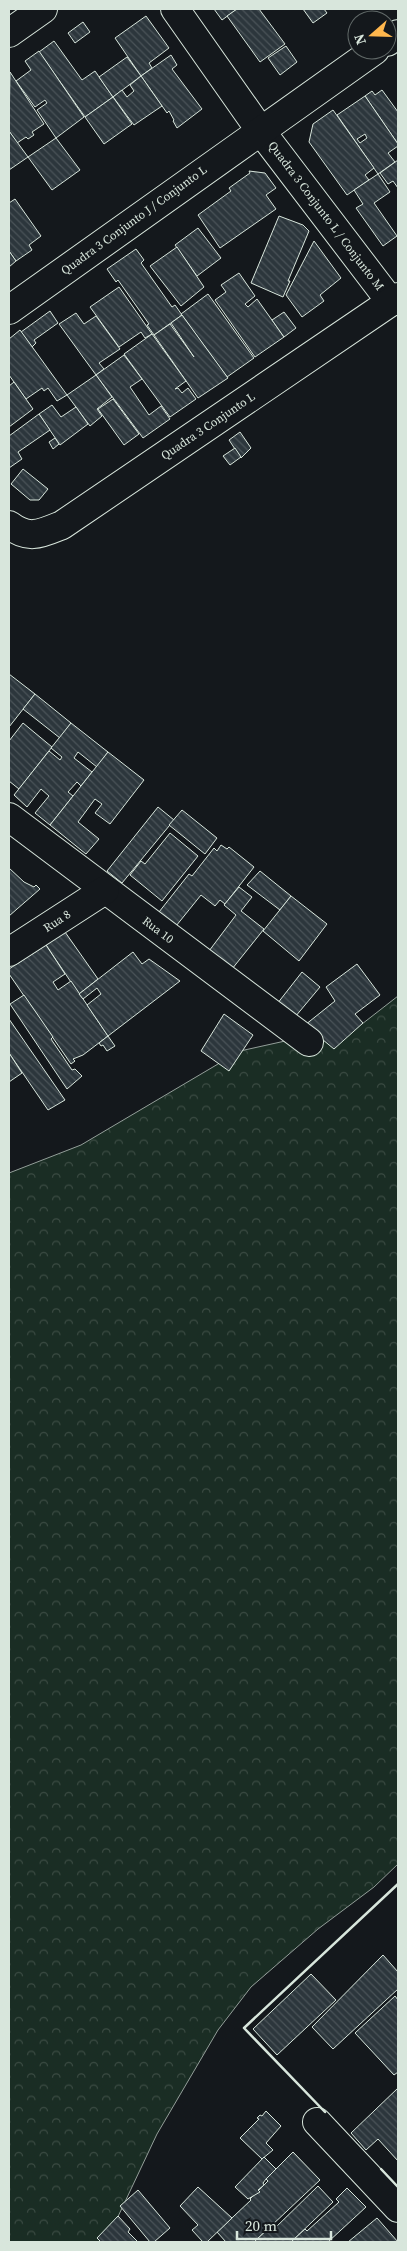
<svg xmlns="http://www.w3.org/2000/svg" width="407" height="2251" viewBox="0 0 407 2251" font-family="'Source Serif 4',serif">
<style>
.forest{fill:url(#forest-crowns);stroke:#939e99}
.building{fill:url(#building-back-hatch);stroke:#d8e6dc;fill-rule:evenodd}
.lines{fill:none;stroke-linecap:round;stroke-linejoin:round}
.minor-casing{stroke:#d8e6dc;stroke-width:30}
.minor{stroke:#14181c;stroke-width:28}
.wall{stroke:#d8e6dc;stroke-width:2.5}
.labels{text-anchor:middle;stroke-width:4;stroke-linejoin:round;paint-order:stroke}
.street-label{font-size:12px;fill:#d8e6dc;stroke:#14181c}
</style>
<defs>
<pattern id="forest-crowns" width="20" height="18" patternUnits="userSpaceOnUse" patternTransform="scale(1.25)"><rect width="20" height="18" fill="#1a2d24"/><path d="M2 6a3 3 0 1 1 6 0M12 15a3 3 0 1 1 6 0" fill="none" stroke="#3b4b43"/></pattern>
<pattern id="building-back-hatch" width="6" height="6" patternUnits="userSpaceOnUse" patternTransform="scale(1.25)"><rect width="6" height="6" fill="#2c363c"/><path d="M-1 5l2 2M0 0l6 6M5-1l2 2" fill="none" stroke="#4a5358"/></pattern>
</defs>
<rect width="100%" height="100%" fill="#14181c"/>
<polygon class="forest" points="398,996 398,1864 374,1887 318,1929 251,1987 218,2030 157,2134 106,2242 9,2242 9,1173 81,1145 240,1051 362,1024"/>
<g class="building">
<polygon points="214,9 237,9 222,20"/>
<polygon points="237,9 259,9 285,44 260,62 227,16"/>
<polygon points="303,9 324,9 327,13 313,23"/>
<polygon points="146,16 169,48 149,63 152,68 141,76 115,38"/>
<polygon points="83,22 90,32 75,43 68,33"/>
<polygon points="54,41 82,80 95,71 113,97 85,117 39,52"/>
<polygon points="286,46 297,62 280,75 268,58"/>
<polygon points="39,51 84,117 56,138 37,110 47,103 45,100 35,107 16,81 31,70 25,61"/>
<polygon points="171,55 177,65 172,69 202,109 177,128 173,121 174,120 169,111 167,113 141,76"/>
<polygon points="127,57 141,76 113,97 99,77"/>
<polygon points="10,72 44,124 32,132 34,135 28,139 26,137 17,143 9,131"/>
<polygon points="141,76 162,106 134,125 113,97 122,90 127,97 134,91 130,85"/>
<polygon points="382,90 398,112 398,144 365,96 372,91 375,95"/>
<path d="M365,96L398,144V146L388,153L395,162L378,174L337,115ZM365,134L367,138L360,143L357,139Z"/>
<polygon points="113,97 132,124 104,144 85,117"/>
<polygon points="333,110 374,168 365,175 369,180 347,195 309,142 313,124"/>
<polygon points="9,131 28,157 9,170"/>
<polygon points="56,138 80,170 52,190 28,157"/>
<polygon points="398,160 398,188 393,181 388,184 380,173"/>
<polygon points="249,171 265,173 276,188 266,195 276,209 220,248 198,215 231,191 229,188 250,173"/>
<polygon points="378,174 390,192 374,203 397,236 383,246 356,208 363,204 354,190"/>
<polygon points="15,199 41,236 29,245 32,250 16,261 9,251 9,203"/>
<polygon points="279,216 303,225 309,231 288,281 290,281 283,297 251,283"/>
<polygon points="198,228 221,258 197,276 175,245"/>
<polygon points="314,241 341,278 320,295 324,301 302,317 286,295"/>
<polygon points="177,247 204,287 181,306 150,266"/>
<polygon points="136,249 144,260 141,263 172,307 175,305 182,315 154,335 147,325 149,324 118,280 116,282 107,269"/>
<polygon points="9,251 16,261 9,267"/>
<polygon points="239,273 255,296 245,304 248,307 257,299 284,337 255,357 215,300 226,292 221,285"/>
<polygon points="119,287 152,334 145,338 141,332 119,347 90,307"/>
<polygon points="208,294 254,358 227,377 181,314"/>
<polygon points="50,311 58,323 34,340 36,343 32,347 21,332"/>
<polygon points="284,312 296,328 284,337 272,320"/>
<polygon points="76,313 84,324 96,316 120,349 99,363 104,369 96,375 59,324"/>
<polygon points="182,315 228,378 198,398 154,335 170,324 194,357 171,323"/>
<polygon points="20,330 67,395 57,401 48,388 44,391 42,388 26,399 9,375 9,339"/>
<polygon points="152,334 186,381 175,389 178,388 182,393 188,388 196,399 170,417 124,354"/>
<polygon points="124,355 142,379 130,387 149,415 161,406 170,419 143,438 96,375"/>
<polygon points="96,375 112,397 97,409 102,416 90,426 67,395"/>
<polygon points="14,382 33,409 9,427 9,386"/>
<polygon points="113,399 139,434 124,445 98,409"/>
<polygon points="52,405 61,417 76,407 88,424 60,445 39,414"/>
<polygon points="39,414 50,430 18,452 22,459 9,468 9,436"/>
<polygon points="240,432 251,448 241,458 229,440"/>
<polygon points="55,438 59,444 53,449 49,442"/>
<polygon points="235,448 241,457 230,465 223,456"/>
<polygon points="23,469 48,489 39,500 30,500 11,484"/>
<polygon points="9,674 35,694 9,727"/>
<polygon points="35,694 71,723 60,738 23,709"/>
<polygon points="23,723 52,747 19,789 9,781 9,741"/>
<polygon points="71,723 108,752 97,767 78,752 74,758 92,772 81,786 77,782 68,792 73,796 50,825 35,813 49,796 41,789 27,807 14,795 49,751 60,760 62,757 51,748"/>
<polygon points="108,752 144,780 110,824 95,813 102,804 95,799 78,822 99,839 86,854 50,825"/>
<polygon points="158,807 174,820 122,883 107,871"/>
<polygon points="182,810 217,838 205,854 169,825"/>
<polygon points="170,833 198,856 162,901 130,875 141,861 145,864"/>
<polygon points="221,845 227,849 229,847 254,867 225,904 220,900 215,906 201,895 176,926 159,912 189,874 192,876 214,848 217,851"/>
<polygon points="9,868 24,882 34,887 36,885 40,889 9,916"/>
<polygon points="260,871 291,896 280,910 247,885"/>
<polygon points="239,887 252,897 241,911 264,929 232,969 209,951 236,915 224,905"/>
<polygon points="291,896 327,924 299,961 263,931"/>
<polygon points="65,932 98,979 79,994 46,945"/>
<polygon points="46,945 65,974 53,982 58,990 71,981 108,1036 83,1055 73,1059 75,1061 71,1064 9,974 9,969"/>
<polygon points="133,952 142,964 149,959 180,981 108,1036 87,1005 101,994 97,988 83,999 79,994"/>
<polygon points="357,964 380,995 355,1014 363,1023 334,1049 305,1025 335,1001 326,987"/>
<polygon points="302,972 320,987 295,1017 277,1004"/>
<polygon points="24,995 53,1037 51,1039 72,1070 75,1069 82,1076 67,1089 10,1004"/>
<polygon points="224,1014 253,1035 229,1071 201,1051"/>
<polygon points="9,1019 65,1100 48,1110 9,1053"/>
<polygon points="108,1036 115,1046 107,1051 103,1045 101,1046 99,1043"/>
<polygon points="9,1053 22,1073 9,1082"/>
<polygon points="383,1955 398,1972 398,1989 333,2049 312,2027"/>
<polygon points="311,1974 336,2000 277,2055 253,2029"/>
<polygon points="395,1996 398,2000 398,2072 394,2075 355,2033"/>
<polygon points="398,2088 398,2161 378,2139 366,2150 351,2133"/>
<polygon points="266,2111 281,2126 266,2143 273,2150 262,2159 240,2138 259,2119 257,2118 260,2115 262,2116"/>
<polygon points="293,2152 320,2180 254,2242 226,2242 217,2232 251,2200 250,2199 268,2181 266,2179"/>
<polygon points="264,2157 276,2169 266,2179 263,2183 264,2185 258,2190 260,2192 248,2199 235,2187"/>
<polygon points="318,2186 333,2202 291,2242 254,2242 270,2227 273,2230"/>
<polygon points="198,2187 232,2218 207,2242 203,2242 192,2230 198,2225 180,2206"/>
<polygon points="347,2188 366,2207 328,2242 291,2242 305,2229 307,2231 339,2202 336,2199"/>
<polygon points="138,2190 170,2228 154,2242 150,2242 120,2206"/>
<polygon points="118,2216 130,2229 128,2232 138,2242 101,2242 97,2238"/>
<polygon points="377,2218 398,2242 348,2242"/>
</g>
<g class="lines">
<defs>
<g id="minor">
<polyline points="175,9 260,130 391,302"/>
<polyline points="9,33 43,9"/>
<polyline points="387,42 398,34"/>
<polyline points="9,310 375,50"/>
<path d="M9,525C29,540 40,534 62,525L398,297"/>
<polyline points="9,817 309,1042"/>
<polyline points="9,952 105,890"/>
<polyline points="317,2122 398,2208"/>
</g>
</defs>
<use href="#minor" class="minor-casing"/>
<use href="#minor" class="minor"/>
<g class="wall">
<polyline points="325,2112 244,2028 398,1884"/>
<polyline points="381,2169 398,2187"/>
</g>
</g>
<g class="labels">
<g class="street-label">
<text transform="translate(326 216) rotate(53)" y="4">Quadra 3 Conjunto L / Conjunto M</text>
<text transform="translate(134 220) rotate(-36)" y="4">Quadra 3 Conjunto J / Conjunto L</text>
<text transform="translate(208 426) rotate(-34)" y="4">Quadra 3 Conjunto L</text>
<text transform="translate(57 921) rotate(-33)" y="4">Rua 8</text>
<text transform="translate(158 930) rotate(37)" y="4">Rua 10</text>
</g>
</g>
<rect width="407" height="2251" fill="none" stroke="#d8e6dc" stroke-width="20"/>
<g transform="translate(372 35) rotate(250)"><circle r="24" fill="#14181c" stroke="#626a69"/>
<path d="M0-4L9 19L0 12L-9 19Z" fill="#ffb74d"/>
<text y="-8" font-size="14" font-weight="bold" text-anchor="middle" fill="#d8e6dc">N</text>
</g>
<path d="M237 2231v8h94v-8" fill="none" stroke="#d8e6dc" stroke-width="2.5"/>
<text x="245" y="2231" font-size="15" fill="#d8e6dc" stroke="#14181c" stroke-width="4" paint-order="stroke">20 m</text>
</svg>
